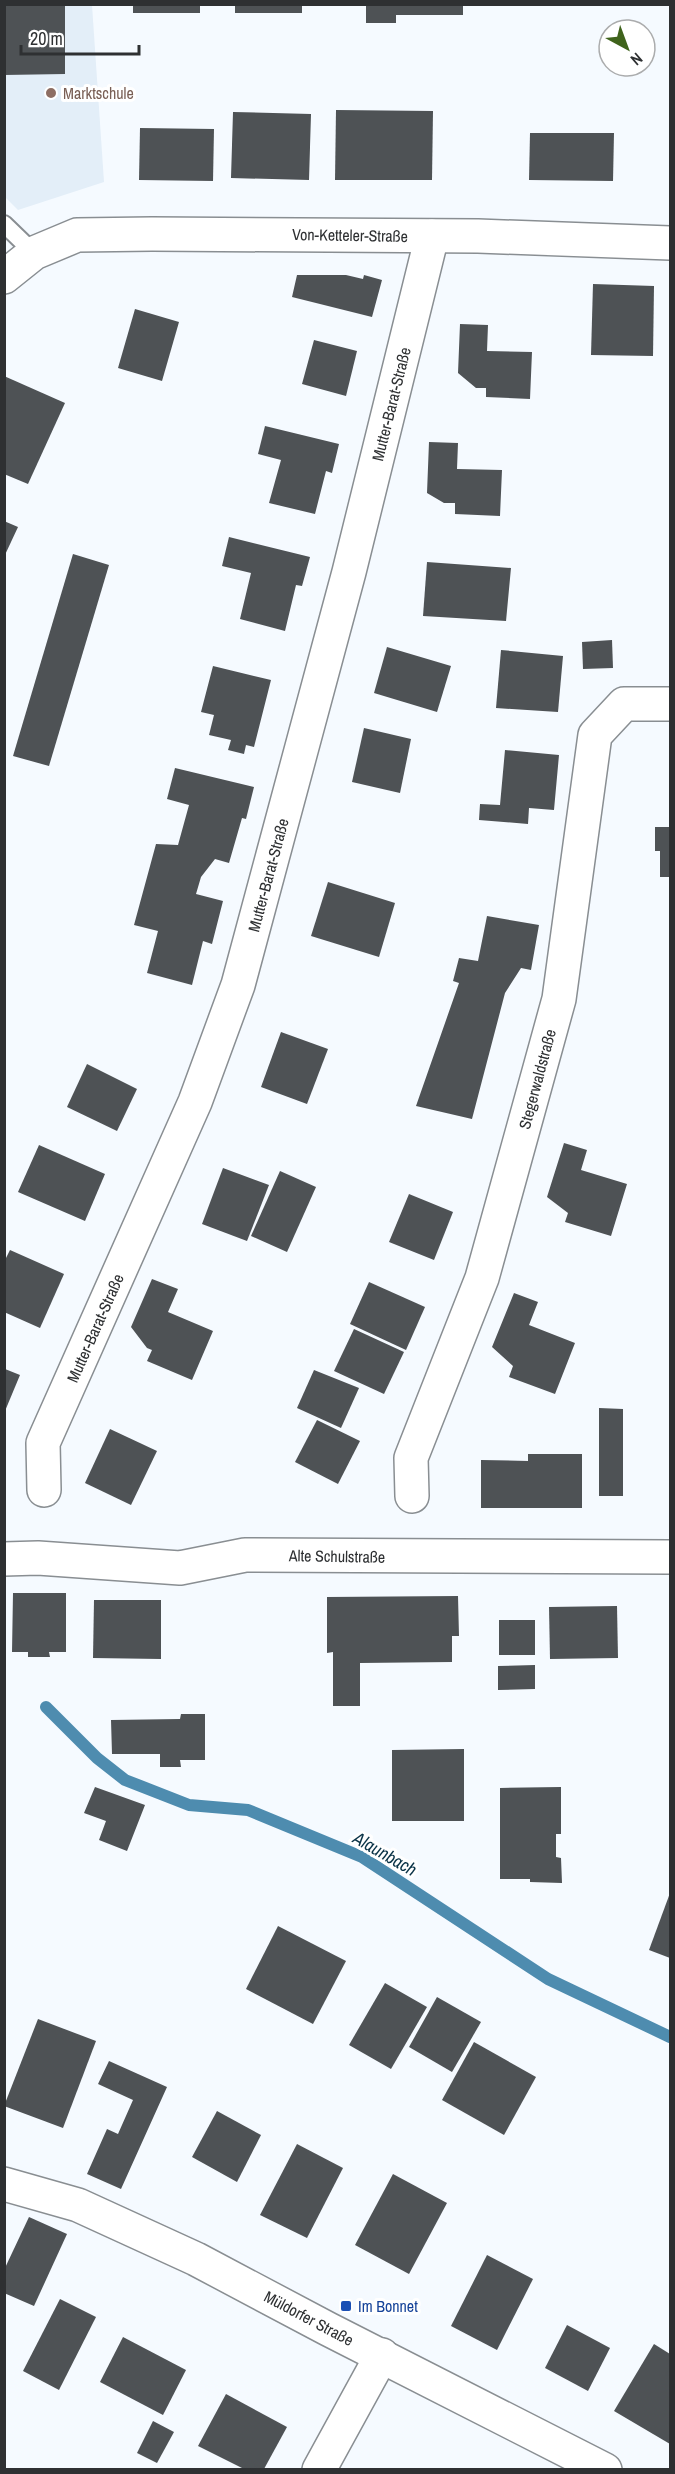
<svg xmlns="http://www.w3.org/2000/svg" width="675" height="2474" viewBox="0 0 675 2474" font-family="'Archivo Narrow',sans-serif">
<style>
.built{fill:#e3eef8}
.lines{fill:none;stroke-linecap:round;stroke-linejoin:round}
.stream{stroke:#4e8caf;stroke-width:12}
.building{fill:#4e5255}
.lane-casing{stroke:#898e92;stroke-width:20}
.street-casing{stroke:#898e92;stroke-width:36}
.lane{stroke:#fff;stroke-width:16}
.street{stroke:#fff;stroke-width:33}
.education-dot{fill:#8d6e63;stroke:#fff;stroke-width:2}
.transit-dot{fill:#1a4fb4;stroke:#fff;stroke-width:2}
.labels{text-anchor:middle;stroke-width:6;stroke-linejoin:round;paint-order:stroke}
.education-label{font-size:16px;fill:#785e54;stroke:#fff;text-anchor:start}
.street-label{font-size:16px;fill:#2e3032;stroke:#fff}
.transit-label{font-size:16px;fill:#164399;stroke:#fff;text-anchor:start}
.water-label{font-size:18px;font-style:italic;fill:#093246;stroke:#fff}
</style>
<rect width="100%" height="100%" fill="#f5faff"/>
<polygon class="built" points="4,5 92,5 104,182 18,210 5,197"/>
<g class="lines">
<polyline class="stream" points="46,1707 97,1758 125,1780 189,1805 248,1810 362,1857 548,1979 670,2037"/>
</g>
<g class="building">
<polygon points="4,4 65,4 65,74 4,75"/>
<rect x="133" y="4" width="67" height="9"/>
<rect x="235" y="4" width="67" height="9"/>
<polygon points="366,4 463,4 463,15 396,15 396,23 366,23"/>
<polygon points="336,110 433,111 432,180 335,180"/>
<polygon points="233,112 311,114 309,180 231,178"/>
<polygon points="140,128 214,129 213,181 139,180"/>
<polygon points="530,133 614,133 613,181 529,180"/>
<polygon points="297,275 346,275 363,279 364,275 382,280 372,317 292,297"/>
<polygon points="593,284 654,286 653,356 591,355"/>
<polygon points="135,309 179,322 162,381 118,368"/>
<polygon points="460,324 488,325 487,351 532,352 530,399 486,397 486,388 476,388 458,373"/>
<polygon points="314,340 357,351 346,396 302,384"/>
<polygon points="4,376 65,403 28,484 4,474"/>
<polygon points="265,426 339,444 332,473 326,471 315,514 269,503 281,460 258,454"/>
<polygon points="429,442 458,443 457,469 502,470 500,516 455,514 455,503 444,503 427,493"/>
<polygon points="4,521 18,527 4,557"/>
<polygon points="229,537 310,557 302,586 296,585 285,631 240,619 251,573 222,566"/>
<polygon points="73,554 109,565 49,766 13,756"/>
<polygon points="427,562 511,568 506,621 423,616"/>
<polygon points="612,640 613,668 583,669 582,642"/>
<polygon points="387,647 451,666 437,712 374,693"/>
<polygon points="501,650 563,656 558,712 496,708"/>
<polygon points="213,666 271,680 254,747 246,745 244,754 228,750 231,740 209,735 214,715 201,712"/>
<polygon points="364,728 411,739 400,793 352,782"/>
<polygon points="505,750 559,755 554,810 529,808 528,824 479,820 480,804 500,805"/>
<polygon points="175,768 254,787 246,819 242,818 229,863 215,859 201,877 196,894 223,901 212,944 203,941 192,985 147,973 158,931 134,925 156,844 178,845 189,805 167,799"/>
<polygon points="655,827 670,827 670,877 660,877 660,851 655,851"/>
<polygon points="328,882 395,903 379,957 311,936"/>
<polygon points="487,916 539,925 531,970 521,968 505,993 472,1119 416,1106 459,983 453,981 459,958 478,961"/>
<polygon points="281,1032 328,1049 307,1104 261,1087"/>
<polygon points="87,1064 137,1089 117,1131 67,1107"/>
<polygon points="564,1143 587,1150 581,1170 627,1184 611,1236 565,1222 568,1213 547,1197"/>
<polygon points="39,1145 105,1174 85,1221 18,1192"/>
<polygon points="223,1168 269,1185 247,1241 202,1224"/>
<polygon points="280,1171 316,1187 287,1252 251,1236"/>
<polygon points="409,1194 453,1212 434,1260 389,1242"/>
<polygon points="10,1250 64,1274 40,1328 4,1312 4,1262"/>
<polygon points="152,1279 178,1289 168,1312 213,1331 192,1380 147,1361 152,1350 147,1348 131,1327"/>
<polygon points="369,1282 425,1307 406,1350 350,1324"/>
<polygon points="514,1293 538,1302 529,1325 575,1343 555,1394 509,1377 513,1366 492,1347"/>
<polygon points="354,1329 404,1352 384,1394 334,1371"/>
<polygon points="5,1369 20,1375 5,1411"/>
<polygon points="314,1370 359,1388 341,1428 297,1408"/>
<polygon points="599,1408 623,1409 623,1496 599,1496"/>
<polygon points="317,1420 360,1441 338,1484 295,1462"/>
<polygon points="110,1429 157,1451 131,1505 85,1483"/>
<polygon points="528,1454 582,1454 582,1508 481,1508 481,1460 528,1461"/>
<polygon points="13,1593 66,1593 66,1652 49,1652 50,1657 28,1657 28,1652 12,1652"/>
<polygon points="458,1596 459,1636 452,1636 452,1662 360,1663 360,1706 333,1706 333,1652 327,1653 327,1597"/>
<polygon points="94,1600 161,1600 161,1659 93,1658"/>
<polygon points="617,1606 618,1658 550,1659 549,1607"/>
<rect x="499" y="1620" width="36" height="35"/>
<polygon points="535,1665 535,1689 498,1690 498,1666"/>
<polygon points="181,1714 205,1714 205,1760 180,1760 181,1767 160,1767 160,1754 112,1754 111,1720 180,1719"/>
<polygon points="464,1749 464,1821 392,1821 392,1750"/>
<polygon points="95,1787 145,1805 127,1851 99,1840 106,1821 84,1813"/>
<polygon points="561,1787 561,1834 556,1834 556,1857 561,1858 562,1883 530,1882 530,1879 500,1879 500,1788"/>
<polygon points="670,1893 670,1958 649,1950"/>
<polygon points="278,1926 346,1961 313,2024 246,1989"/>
<polygon points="385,1983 427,2007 391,2069 349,2045"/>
<polygon points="437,1997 481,2022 452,2072 409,2047"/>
<polygon points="38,2019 96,2041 63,2128 4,2106"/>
<polygon points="474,2042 536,2077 504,2135 442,2100"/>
<polygon points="109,2061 167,2087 121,2189 87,2174 107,2129 118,2134 133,2100 98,2084"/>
<polygon points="217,2111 261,2135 237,2182 192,2157"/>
<polygon points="297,2144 343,2168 307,2238 260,2215"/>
<polygon points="393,2174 447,2203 409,2274 355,2245"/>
<polygon points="29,2217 67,2234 34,2306 4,2293 4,2270"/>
<polygon points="487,2255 533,2279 497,2350 451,2326"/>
<polygon points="60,2299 96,2317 59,2390 23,2371"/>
<polygon points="567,2325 610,2348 588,2391 545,2368"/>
<polygon points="123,2337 186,2370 163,2415 100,2382"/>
<polygon points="654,2344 670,2354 670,2444 614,2411"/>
<polygon points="226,2394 287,2427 264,2469 244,2469 198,2446"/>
<polygon points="153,2421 174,2432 157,2463 137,2453"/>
</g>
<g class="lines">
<defs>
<polyline id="lane" points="4,224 34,253"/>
<g id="street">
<polyline points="4,277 34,253 77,235 152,234 478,236 670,243"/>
<polyline points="44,1490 43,1443 195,1102 238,985 349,572 432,236"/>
<polyline points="412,1496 411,1458 482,1278 559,999 595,735 624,704 670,704"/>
<polyline points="4,1559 38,1558 180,1568 245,1555 670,1557"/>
<polyline points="4,2184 78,2205 196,2259 328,2329 605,2470"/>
<polyline points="319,2470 382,2355"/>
</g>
</defs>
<use href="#lane" class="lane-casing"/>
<use href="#street" class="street-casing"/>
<use href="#lane" class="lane"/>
<use href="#street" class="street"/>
</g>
<circle class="education-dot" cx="51" cy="93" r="6"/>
<rect class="transit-dot" x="340" y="2300" width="12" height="12" rx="3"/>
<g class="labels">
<g class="education-label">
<text x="63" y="99">Marktschule</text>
</g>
<g class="street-label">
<text transform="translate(350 235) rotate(1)" y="6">Von-Ketteler-Straße</text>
<text transform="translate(391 404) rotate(-76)" y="6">Mutter-Barat-Straße</text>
<text transform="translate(268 875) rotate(-75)" y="6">Mutter-Barat-Straße</text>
<text transform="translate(537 1079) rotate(-75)" y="6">Stegerwaldstraße</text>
<text transform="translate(95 1328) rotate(-66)" y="6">Mutter-Barat-Straße</text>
<text transform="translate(337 1556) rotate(1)" y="6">Alte Schulstraße</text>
<text transform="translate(309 2318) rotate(28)" y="6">Müldorfer Straße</text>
</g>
<g class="transit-label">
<text x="358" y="2312">Im Bonnet</text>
</g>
<g class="water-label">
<text transform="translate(385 1854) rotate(30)" y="6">Alaunbach</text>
</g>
</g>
<rect width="675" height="2474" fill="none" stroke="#2e3032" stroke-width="12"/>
<g transform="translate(627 48) rotate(139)"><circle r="28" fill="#ffffff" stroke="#abacad" stroke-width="1.5"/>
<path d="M0-4.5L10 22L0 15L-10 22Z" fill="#3f631c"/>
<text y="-9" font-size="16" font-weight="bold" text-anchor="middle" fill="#2e3032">N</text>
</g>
<path d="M21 45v9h118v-9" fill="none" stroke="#2e3032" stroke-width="3"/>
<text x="30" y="45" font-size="18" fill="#2e3032" stroke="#ffffff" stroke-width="4.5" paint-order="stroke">20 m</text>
</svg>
